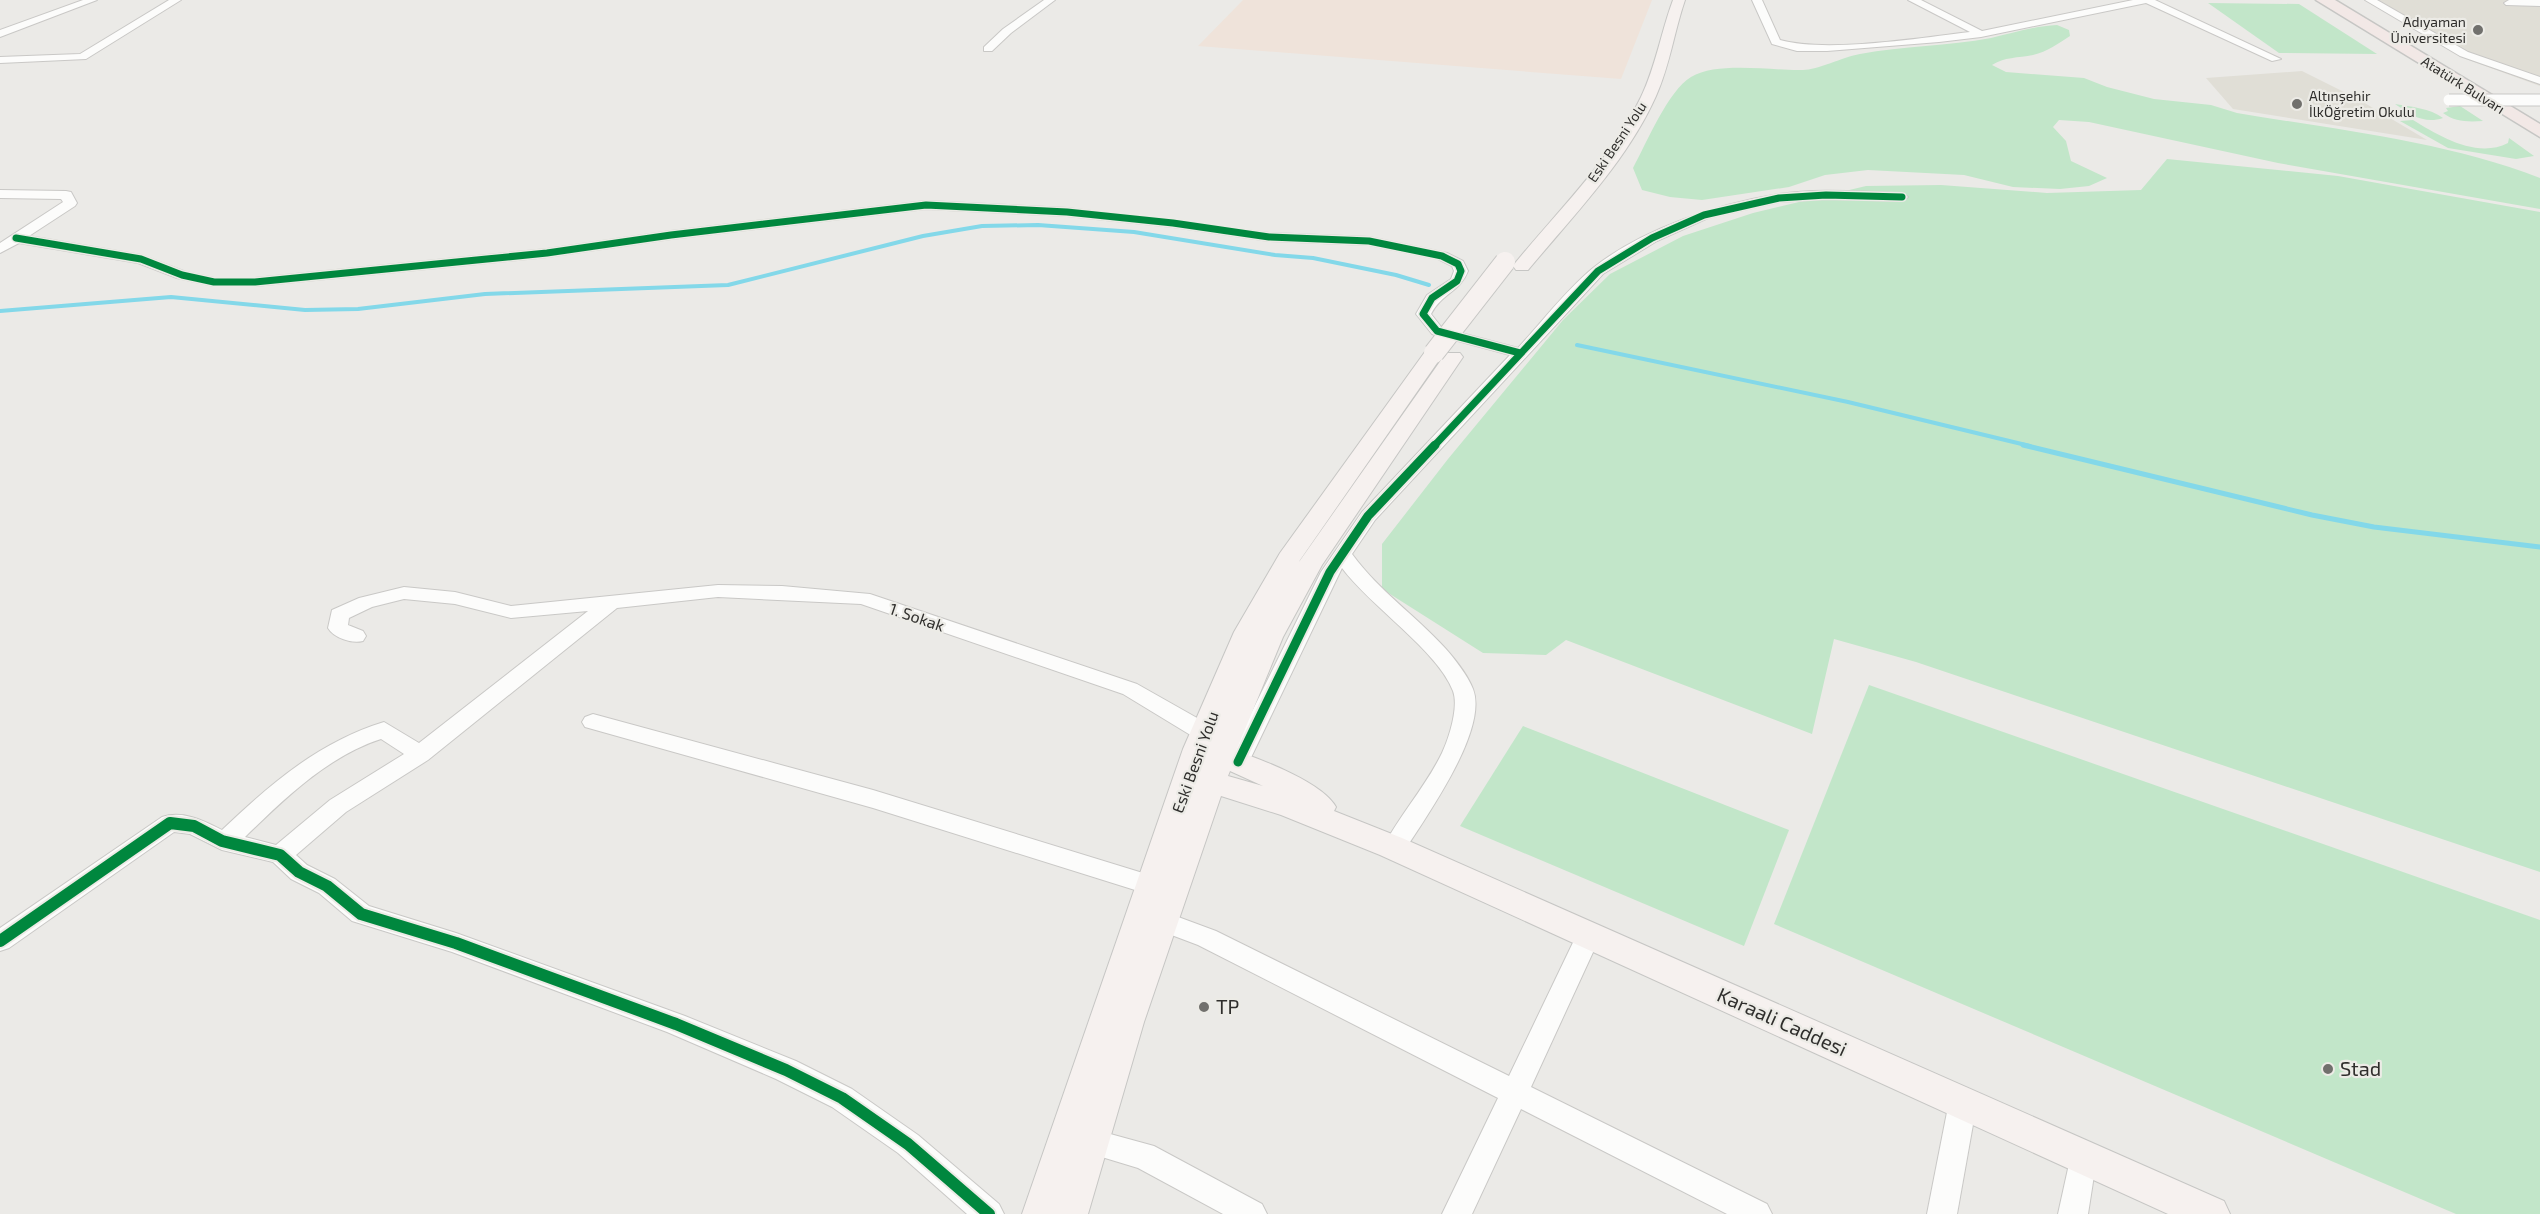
<svg xmlns="http://www.w3.org/2000/svg" width="2540" height="1214" viewBox="0 0 2540 1214" font-family="'Exo 2',sans-serif">
<style>
.industrial{fill:#efe3da}
.built{fill:#e0ded6}
.green{fill:#c2e6c9}
.lines{fill:none;stroke-linecap:round;stroke-linejoin:round}
.stream-far1{stroke:#83d8e9;stroke-width:4}
.stream{stroke:#83d8e9;stroke-width:5}
.minor-casing{stroke:#c9c8c6;stroke-width:2}
.major-casing{stroke:#c6c6c4;stroke-width:2}
.highway-casing{stroke:#c6c6c4;stroke-width:3}
.minor{fill:#fcfcfb;fill-rule:evenodd}
.major{fill:#f6f1ef;fill-rule:evenodd}
.highway{fill:#f2e8e6;fill-rule:evenodd}
.minor-bridge-casing{stroke:#c9c8c6;stroke-width:13;stroke-linecap:butt}
.major-bridge-casing{stroke:#c6c6c4;stroke-width:22;stroke-linecap:butt}
.minor-bridge{stroke:#fcfcfb;stroke-width:11}
.major-bridge{stroke:#f6f1ef;stroke-width:20}
.cycleway-far2-casing{stroke:#ecebe6;stroke-width:10}
.cycleway-far1-casing{stroke:#ecebe6;stroke-width:13}
.cycleway-casing{stroke:#ecebe6;stroke-width:16}
.cycleway-far2{stroke:#00873e;stroke-width:7}
.cycleway-far1{stroke:#00873e;stroke-width:9}
.cycleway{stroke:#00873e;stroke-width:12}
.poi-dot{fill:#71706d;stroke:#ecebe6;stroke-width:2}
.labels{text-anchor:middle;stroke-width:4.5;stroke-linejoin:round;paint-order:stroke}
.far-poi-label{font-size:14px;fill:#2f2e2c;stroke:#ecebe6;text-anchor:end}
.far-street-label{font-size:14px;fill:#2f2e2c;stroke:#ecebe6}
.street-label{font-size:16px;fill:#2f2e2c;stroke:#ecebe6}
.near-poi-label{font-size:20px;fill:#2f2e2c;stroke:#ecebe6;text-anchor:start}
.near-street-label{font-size:20px;fill:#2f2e2c;stroke:#ecebe6}
</style>
<rect width="100%" height="100%" fill="#ebeae7"/>
<polygon class="industrial" points="1243,0 1652,0 1621,79 1198,46"/>
<g class="built">
<polygon points="2366,0 2540,0 2540,86 2466,59"/>
<polygon points="2302,71 2358,99 2427,140 2233,109 2206,78"/>
</g>
<g class="green">
<polygon points="2208,3 2299,4 2377,54 2279,53"/>
<path d="M2057,25L2069,30L2070,36C2059,43 2047,52 2033,55C2018,58 2004,57 1992,65L2006,72L2084,78L2107,87L2154,99L2211,105L2237,113C2338,130 2444,141 2540,178V209L2278,163L2089,122L2059,120L2053,127L2066,141L2071,161L2107,178L2089,186L2060,189L2013,187L1964,175L1868,170L1825,175L1789,187L1702,200L1670,197L1642,190L1633,168C1647,142 1668,91 1691,77C1718,61 1772,71 1803,70C1817,70 1843,57 1860,54C1903,46 1948,46 1991,38C2013,33 2034,26 2057,25Z"/>
<path d="M2395,104C2411,107 2430,108 2443,118C2425,124 2412,116 2395,104Z"/>
<path d="M2460,106L2483,121C2468,122 2455,122 2443,113L2448,111L2446,108Z"/>
<path d="M2413,120C2439,136 2477,159 2508,143L2509,138L2534,156L2516,159L2448,148L2400,121Z"/>
<polygon points="2167,159 2338,176 2540,212 2540,872 1916,662 1834,639 1812,734 1566,640 1546,655 1483,653 1382,589 1382,544 1448,459 1563,320 1610,274 1683,236 1753,213 1866,186 1941,185 2047,193 2141,190"/>
<polygon points="1869,685 2540,920 2540,1214 2456,1214 1774,924"/>
<polygon points="1523,726 1789,830 1744,946 1460,826"/>
</g>
<g class="lines">
<g class="stream-far1">
<polyline points="0,311 171,297 305,310 358,309 485,294 728,285 923,236 982,226 1038,225 1134,232 1275,255 1313,258 1396,275 1429,285"/>
<polyline points="1577,345 1848,402 2030,446"/>
</g>
<polyline class="stream" points="2023,445 2312,515 2374,527 2540,547"/>
<defs>
<g id="minor">
<polygon points="83,0 97,0 0,37 0,30"/>
<polygon points="169,0 181,0 86,59 0,63 0,57 80,54"/>
<polygon points="1044,0 1055,0 1011,33 992,51 984,51 984,47 1003,29"/>
<path d="M1752,0H1762L1780,40C1826,53 1920,38 1970,32L1908,0H1921L1982,31L2133,0H2155L2281,59L2272,61L2146,3L1981,37L1939,42L1827,51H1797L1772,44Z"/>
<polygon points="2365,0 2377,0 2468,52 2540,77 2540,84 2460,56"/>
<polygon points="2509,0 2540,0 2540,6 2506,5 2504,3"/>
<path d="M0,190L66,191L71,192L77,203L75,206L29,236L141,255L186,272L214,278H255L547,249L671,231L926,201L1067,208L1269,233L1369,237L1447,253L1463,261L1468,271C1460,292 1442,293 1431,314L1442,328L1518,348C1541,323 1567,289 1593,268C1642,229 1717,204 1779,194C1819,188 1861,192 1902,193L1908,197L1902,201L1826,199L1779,202L1708,218L1657,241L1603,274L1375,520L1352,554C1380,592 1414,614 1445,648C1454,658 1468,676 1473,689C1489,730 1425,818 1403,853L1395,856L1387,853L1383,847C1400,815 1426,786 1442,753C1449,738 1459,707 1453,691C1438,651 1370,606 1342,568L1246,768L1238,770L1230,768L1227,762L1321,572L1362,512L1510,355L1432,334L1416,314L1427,295L1451,279L1454,271L1452,266L1438,259L1369,245L1269,241L1173,227L1067,216L926,209L671,239L547,257L255,286H214L177,278L138,263L19,243L0,253V243L63,202L61,199L0,198Z"/>
<path d="M718,585L782,586L870,594L1137,684L1213,727L1216,733L1213,739L1205,741L1197,739L1123,694L861,604L718,597L617,608L428,760L346,812L296,855L307,865L335,879L369,906L456,933L685,1016L796,1061L852,1089L918,1135L999,1204L1004,1214H967L898,1153L832,1107L776,1079L667,1032L452,952L352,921L319,893L291,879L273,862L222,850L190,834L174,832L9,948L0,951V928L162,817C183,810 204,821 222,830C270,784 319,742 384,722L419,743L588,611L511,618L455,604L404,599L372,607L349,618L348,625L363,631L366,636L363,641C352,644 334,638 328,628L332,610L359,598L404,587L455,592L511,606ZM381,739L404,754L330,800L276,845L245,837C284,799 328,756 381,739Z"/>
<polygon points="593,714 873,790 1159,878 1163,885 1159,892 1151,895 873,808 585,727 582,722 585,717"/>
<polygon points="1162,911 1216,931 1509,1076 1579,930 1588,927 1597,930 1600,937 1531,1087 1767,1204 1772,1214 1727,1214 1521,1109 1472,1214 1442,1214 1498,1098 1198,945 1153,928 1150,921 1153,914"/>
<polygon points="1963,1089 1973,1093 1977,1102 1957,1214 1927,1214 1949,1102 1953,1093"/>
<polygon points="1092,1129 1154,1146 1262,1204 1267,1214 1223,1214 1138,1168 1082,1151 1078,1142 1082,1133"/>
<polygon points="2083,1143 2093,1146 2097,1156 2088,1214 2058,1214 2073,1146"/>
</g>
<g id="major">
<path d="M1673,0H1685C1674,32 1670,65 1656,96C1627,161 1573,216 1528,270H1516L1513,266L1516,262C1559,210 1612,158 1641,97C1656,66 1661,32 1673,0Z"/>
<path d="M1434,347L1441,349L1444,353L1300,560L1299,562L1446,353H1460L1463,357L1322,565L1283,637L1236,751C1263,760 1323,783 1336,807L1334,811L1402,838L2224,1201L2230,1214H2168L1380,855L1281,815L1221,796L1144,1022L1088,1214H1022L1183,749L1234,632L1280,553L1427,349ZM1230,771L1263,786L1228,776Z"/>
</g>
<polygon id="highway" points="2316,0 2335,0 2540,124 2540,137"/>
</defs>
<use href="#minor" class="minor-casing"/>
<use href="#major" class="major-casing"/>
<use href="#highway" class="highway-casing"/>
<use href="#minor" class="minor"/>
<use href="#major" class="major"/>
<use href="#highway" class="highway"/>
<defs>
<polyline id="minor-bridge" points="2449,100 2540,100"/>
<polyline id="major-bridge" points="1434,353 1505,262"/>
</defs>
<use href="#minor-bridge" class="minor-bridge-casing"/>
<use href="#major-bridge" class="major-bridge-casing"/>
<use href="#minor-bridge" class="minor-bridge"/>
<use href="#major-bridge" class="major-bridge"/>
<defs>
<g id="cycleway-far2">
<polyline points="16,238 141,259 182,275 214,282 255,282 547,253 671,235 926,205 1067,212 1173,223 1269,237 1369,241 1442,256 1458,264 1461,271 1457,281 1432,298 1423,314 1437,331 1520,353"/>
<polyline points="1434,446 1598,271 1652,238 1704,215 1779,198 1826,195 1902,197"/>
</g>
<polyline id="cycleway-far1" points="1238,762 1330,572 1368,516 1435,445"/>
<polyline id="cycleway" points="0,941 170,823 194,826 222,841 280,855 299,872 327,886 361,914 456,943 676,1024 786,1070 842,1098 908,1144 989,1214"/>
</defs>
<use href="#cycleway-far2" class="cycleway-far2-casing"/>
<use href="#cycleway-far1" class="cycleway-far1-casing"/>
<use href="#cycleway" class="cycleway-casing"/>
<use href="#cycleway-far2" class="cycleway-far2"/>
<use href="#cycleway-far1" class="cycleway-far1"/>
<use href="#cycleway" class="cycleway"/>
</g>
<g class="poi-dot">
<circle cx="2478" cy="30" r="6"/>
<circle cx="2297" cy="104" r="6"/>
<circle cx="1204" cy="1007" r="6"/>
<circle cx="2328" cy="1069" r="6"/>
</g>
<g class="labels">
<g class="far-poi-label">
<text x="2466" y="27">Adıyaman<tspan x="2466" dy="16">Üniversitesi</tspan></text>
<text x="2309" y="101" text-anchor="start">Altınşehir<tspan x="2309" dy="16">İlkÖğretim Okulu</tspan></text>
</g>
<g class="far-street-label">
<text transform="translate(2463 85) rotate(32)" y="5">Atatürk Bulvarı</text>
<text transform="translate(1617 142) rotate(-56)" y="5">Eski Besni Yolu</text>
</g>
<g class="street-label">
<text transform="translate(917 617) rotate(19)" y="6">1. Sokak</text>
<text transform="translate(1195 762) rotate(-70)" y="6">Eski Besni Yolu</text>
</g>
<g class="near-poi-label">
<text x="1216" y="1014">TP</text>
<text x="2340" y="1076">Stad</text>
</g>
<g class="near-street-label">
<text transform="translate(1782 1022) rotate(24)" y="7">Karaali Caddesi</text>
</g>
</g>
</svg>
